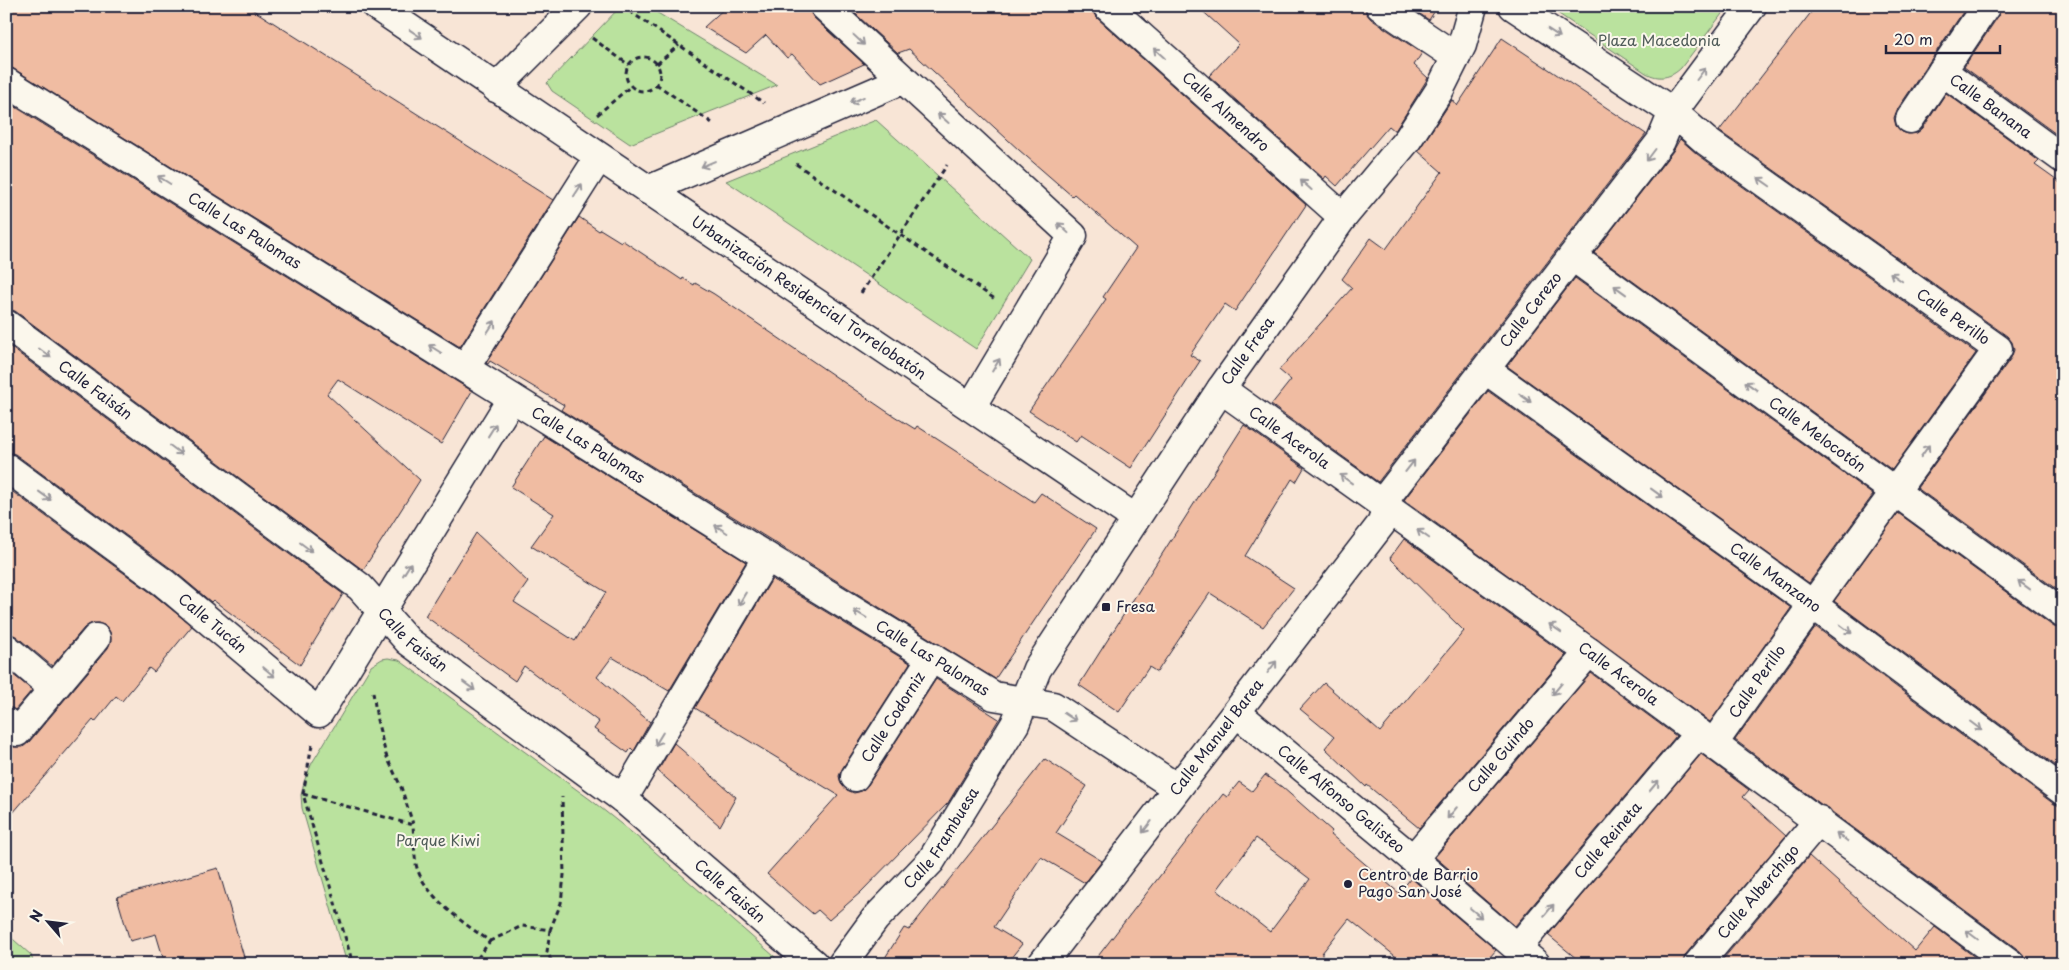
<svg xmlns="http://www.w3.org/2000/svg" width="2069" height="970" viewBox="0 0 2069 970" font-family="'Playpen Sans',sans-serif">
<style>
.green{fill:#bae29e;stroke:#6e826c}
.building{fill:#f0bca2;stroke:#22223b;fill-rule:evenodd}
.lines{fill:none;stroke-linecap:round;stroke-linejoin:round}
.minor-casing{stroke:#22223b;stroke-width:31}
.path{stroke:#22223b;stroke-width:3;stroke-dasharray:5 4;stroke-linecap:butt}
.minor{stroke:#fbf7ec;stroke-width:28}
.oneway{stroke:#99979c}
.poi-dot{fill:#22223b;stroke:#fbf7ec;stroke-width:2}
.labels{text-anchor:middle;stroke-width:4;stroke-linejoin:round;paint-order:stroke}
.park-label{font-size:15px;fill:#505c59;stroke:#fbf7ec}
.street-label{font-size:15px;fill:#22223b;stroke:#fbf7ec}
.poi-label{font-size:15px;fill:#22223b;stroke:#fbf7ec;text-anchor:start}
</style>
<rect width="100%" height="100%" fill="#f8e5d6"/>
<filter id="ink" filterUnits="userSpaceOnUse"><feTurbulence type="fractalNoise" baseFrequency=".02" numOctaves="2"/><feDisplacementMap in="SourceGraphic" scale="10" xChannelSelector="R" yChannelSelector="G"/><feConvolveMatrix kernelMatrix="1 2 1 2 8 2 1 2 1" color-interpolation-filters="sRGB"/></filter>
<g filter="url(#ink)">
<g class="green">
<polygon points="621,6 646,6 777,85 630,144 552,91 547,83"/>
<path d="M1547,6H1728L1681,68C1671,78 1659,80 1646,73Z"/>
<polygon points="876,120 1030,259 976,349 726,181"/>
<polygon points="388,658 399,660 591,800 646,844 783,964 347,964 302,808 301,795 305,779 312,763 371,666 382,659"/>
<polygon points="6,933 31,955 34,964 6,964"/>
</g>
<g class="building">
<polygon points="6,6 247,6 553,200 460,347 14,69 6,66"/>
<polygon points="727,6 809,6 813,17 864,64 820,84 792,54 787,58 766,35 746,53 704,27"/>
<polygon points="847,6 1092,6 1092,11 1097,18 1306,205 1235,311 1225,304 1190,355 1200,361 1131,468 1081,435 1076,442 1029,411 1106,299 1103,297 1136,248 1074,194 1072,196 1019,150 909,49 898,53"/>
<polygon points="1197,6 1365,6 1366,13 1371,19 1422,53 1414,65 1428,78 1395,131 1389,126 1337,186 1326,176 1324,179 1209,76 1239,44"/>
<polygon points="1408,6 1438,6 1429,20"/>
<polygon points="1816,6 1967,6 1897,110 1894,118 1896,126 1902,132 1908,134 1917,133 1923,128 1946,93 2039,161 2035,165 2063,185 2063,594 1917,488 2011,358 2014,350 2012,342 2007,336 1719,131"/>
<polygon points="2001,6 2063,6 2063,124 2056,134 1964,67 1999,15"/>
<polygon points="1502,38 1646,134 1378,482 1271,405 1291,380 1279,370 1352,288 1342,279 1371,238 1386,249 1442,172 1418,151 1452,100 1457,106"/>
<polygon points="6,101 472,391 441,444 338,379 327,394 420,480 363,570 15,311 6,309"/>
<polygon points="1680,139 1697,154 1976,353 1892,470 1594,253 1673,151"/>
<polygon points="579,217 599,231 600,229 621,242 622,240 682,280 683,278 694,285 695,283 714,294 886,411 915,429 917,426 1034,502 1041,493 1096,529 995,679 561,410 564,405 490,361 488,364 486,363"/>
<polygon points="1575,278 1873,495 1809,583 1507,366"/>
<polygon points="6,344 343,594 300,665 213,600 211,602 173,570 15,454 6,452"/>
<polygon points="1488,391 1791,608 1710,722 1404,500"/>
<polygon points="1244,425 1304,468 1296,482 1292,479 1245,556 1294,588 1263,627 1210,593 1157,672 1149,667 1119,712 1079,685"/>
<polygon points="544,436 746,562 669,691 612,657 597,677 650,722 634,751 631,748 628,753 594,729 599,722 524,666 515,681 425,616 476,533 528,582 514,602 575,641 606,592 531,546 554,514 511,487"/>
<polygon points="6,487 154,595 192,626 154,672 149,668 122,701 116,696 95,722 93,720 6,821 6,743 14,747 23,747 29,742 108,648 111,640 110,632 106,626 98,623 90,624 84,628 52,666 16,636 6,633"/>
<polygon points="1898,513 2054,627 2063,629 2063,771 1834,601"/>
<polygon points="1404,539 1566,655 1419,828 1367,785 1366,787 1325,748 1334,737 1300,709 1324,683 1380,732 1464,631 1390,558"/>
<polygon points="772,579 910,663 842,769 839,776 841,784 847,790 854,793 862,791 868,785 936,679 999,719 948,803 861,892 829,920 818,910 813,914 767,874 838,795 695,708"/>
<polygon points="1816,627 2054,804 2063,806 2063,964 2026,964 2025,957 2020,951 1832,812 1829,808 1822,805 1735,740"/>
<polygon points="6,669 32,690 15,710 6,707"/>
<polygon points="1591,673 1676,736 1515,926 1435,857"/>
<polygon points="674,743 736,797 720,826 658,771"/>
<polygon points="1701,754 1749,790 1743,797 1786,836 1686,954 1683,964 1583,964 1548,935"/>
<polygon points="1045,759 1087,786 1056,833 1102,861 1085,883 1041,857 994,927 1022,944 1006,964 881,964 904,928 909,930"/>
<path d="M1265,775L1282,787L1332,831L1330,834L1399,893L1411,878L1496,950L1484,964H1405L1349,919L1322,953V964H1092L1223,794L1227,797L1239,782L1252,791ZM1256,838L1310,879L1270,932L1217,890Z"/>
<polygon points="1809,856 1915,951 1935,927 1984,964 1719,964"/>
<polygon points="218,868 246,964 165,964 156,934 130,941 117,897"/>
</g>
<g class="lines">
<defs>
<g id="minor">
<path id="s1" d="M376,6L1135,518"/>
<polyline points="824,6 1073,236 971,407"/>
<path id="s2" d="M1107,6L1343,217"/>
<polyline points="1380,6 1456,57"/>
<path id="s3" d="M1942,71L2063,159"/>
<path id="s4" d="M6,82L767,557L994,696L1053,706L1177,788"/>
<polyline points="496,88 578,6"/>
<polyline points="1910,119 1986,6"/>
<polyline points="648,190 902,80"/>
<path id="s5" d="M1573,257L2063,614"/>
<path id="s6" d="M6,324L360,587L408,641L623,799L814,964"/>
<polyline points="465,368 599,157"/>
<path id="s7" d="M1486,370L1812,604L2063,791"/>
<path id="s8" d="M1221,389L1589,652L2011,964"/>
<path id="s9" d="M6,467L164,583L319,713L512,398"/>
<polyline points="6,648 53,688"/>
<path id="s10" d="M1237,713L1413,859L1536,964"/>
<polyline points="6,722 17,732 96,638"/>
<path id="s11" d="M1714,743C1807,610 1904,481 1998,349L1706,141L1673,112L1752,6"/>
<path id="s12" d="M855,777L932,657"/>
<polyline points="623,799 767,557"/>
<path id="s13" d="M1413,859L1589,652"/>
<path id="s14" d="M1517,948L1699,733"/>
<path id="s15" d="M842,964L875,919L931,861L1015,724L1037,669L1221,389L1343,217L1408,139L1439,91L1462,45L1473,6"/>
<path id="s16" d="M1042,964L1382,523L1389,494L1661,141L1673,112L1513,6"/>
<path id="s17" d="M1698,964L1819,820"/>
</g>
</defs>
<use href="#minor" class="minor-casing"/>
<g class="path">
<polyline points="622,6 764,103"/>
<polyline points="592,38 629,65"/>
<circle cx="643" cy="74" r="17"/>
<polyline points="657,64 679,45"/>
<polyline points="656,84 715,125"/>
<polyline points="597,115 631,86"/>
<polyline points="796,164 995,299"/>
<polyline points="861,293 947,165"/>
<polyline points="373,692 377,720 386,755 401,787 413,824"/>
<polyline points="312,745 303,794 353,964"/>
<path d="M303,794L413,825C414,838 414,851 416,864C422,894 465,925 490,941L477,959L476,964"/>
<polyline points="550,930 547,952 553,964"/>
<polyline points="490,941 522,926 550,930 561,903 564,875 562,797"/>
<polyline points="749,964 757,958"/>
</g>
<use href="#minor" class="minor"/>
</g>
<defs><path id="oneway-shaft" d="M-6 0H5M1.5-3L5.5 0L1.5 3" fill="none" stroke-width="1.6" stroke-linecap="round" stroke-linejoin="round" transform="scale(1.25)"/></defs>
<g class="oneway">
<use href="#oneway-shaft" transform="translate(1554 33) rotate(33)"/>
<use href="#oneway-shaft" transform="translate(416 34) rotate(34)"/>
<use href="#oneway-shaft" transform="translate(859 40) rotate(43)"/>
<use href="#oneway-shaft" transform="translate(1159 53) rotate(-138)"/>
<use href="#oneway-shaft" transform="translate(1701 74) rotate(-53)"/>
<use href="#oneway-shaft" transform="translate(857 100) rotate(156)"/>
<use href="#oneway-shaft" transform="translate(943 118) rotate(-138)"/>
<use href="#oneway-shaft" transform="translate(1651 155) rotate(127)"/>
<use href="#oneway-shaft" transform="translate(708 164) rotate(157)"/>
<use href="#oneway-shaft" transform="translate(164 180) rotate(-148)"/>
<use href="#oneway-shaft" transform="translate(1764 182) rotate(-145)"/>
<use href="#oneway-shaft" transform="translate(1306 185) rotate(-138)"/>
<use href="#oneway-shaft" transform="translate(578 190) rotate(-57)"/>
<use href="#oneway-shaft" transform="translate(1063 228) rotate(-137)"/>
<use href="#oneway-shaft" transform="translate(1896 277) rotate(-145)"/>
<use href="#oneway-shaft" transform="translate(1620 290) rotate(-144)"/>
<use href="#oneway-shaft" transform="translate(491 327) rotate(-57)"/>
<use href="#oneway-shaft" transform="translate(435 349) rotate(-148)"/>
<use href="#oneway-shaft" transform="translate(45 353) rotate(37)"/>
<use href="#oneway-shaft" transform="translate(996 365) rotate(-59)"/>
<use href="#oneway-shaft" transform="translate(1751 386) rotate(-144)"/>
<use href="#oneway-shaft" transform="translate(1525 398) rotate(36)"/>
<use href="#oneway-shaft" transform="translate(492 430) rotate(-58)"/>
<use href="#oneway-shaft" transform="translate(176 450) rotate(37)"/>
<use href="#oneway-shaft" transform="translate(1925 451) rotate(-55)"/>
<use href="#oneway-shaft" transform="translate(1410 466) rotate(-52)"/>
<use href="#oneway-shaft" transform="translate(1346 479) rotate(-144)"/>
<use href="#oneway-shaft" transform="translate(1657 493) rotate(36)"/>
<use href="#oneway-shaft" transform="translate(45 496) rotate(36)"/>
<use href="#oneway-shaft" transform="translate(721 529) rotate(-148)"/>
<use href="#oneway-shaft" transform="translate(1423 534) rotate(-145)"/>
<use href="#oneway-shaft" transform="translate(306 547) rotate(37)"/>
<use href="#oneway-shaft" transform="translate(407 569) rotate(-58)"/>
<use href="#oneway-shaft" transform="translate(2024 585) rotate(-144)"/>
<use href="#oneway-shaft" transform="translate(742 599) rotate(121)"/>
<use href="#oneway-shaft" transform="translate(860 614) rotate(-149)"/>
<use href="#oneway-shaft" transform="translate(1555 628) rotate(-145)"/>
<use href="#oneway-shaft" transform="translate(1846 629) rotate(37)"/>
<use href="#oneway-shaft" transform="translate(1272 667) rotate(-53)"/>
<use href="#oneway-shaft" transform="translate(269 672) rotate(40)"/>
<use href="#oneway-shaft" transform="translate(469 686) rotate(36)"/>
<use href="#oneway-shaft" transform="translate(1557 689) rotate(130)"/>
<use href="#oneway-shaft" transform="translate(1070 717) rotate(34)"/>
<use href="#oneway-shaft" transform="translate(1976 726) rotate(37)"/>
<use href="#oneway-shaft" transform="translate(659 739) rotate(121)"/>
<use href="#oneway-shaft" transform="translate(1654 786) rotate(-50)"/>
<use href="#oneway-shaft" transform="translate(1452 813) rotate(130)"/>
<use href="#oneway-shaft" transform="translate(1147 827) rotate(128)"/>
<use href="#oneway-shaft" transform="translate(1842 837) rotate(-143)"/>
<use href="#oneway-shaft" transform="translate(1549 910) rotate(-50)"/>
<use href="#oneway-shaft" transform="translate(1476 913) rotate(40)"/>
<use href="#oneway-shaft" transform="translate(1972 935) rotate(-143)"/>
</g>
</g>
<g class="poi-dot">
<rect x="1101" y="602" width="10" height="10" rx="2.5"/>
<circle cx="1348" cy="884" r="5"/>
</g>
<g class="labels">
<g class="park-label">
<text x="1659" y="46">Plaza Macedonia</text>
<text x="438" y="846">Parque Kiwi</text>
</g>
<g class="street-label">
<text dy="5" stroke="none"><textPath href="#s3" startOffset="60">Calle Banana</textPath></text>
<text dy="5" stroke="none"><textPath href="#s2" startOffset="159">Calle Almendro</textPath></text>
<text dy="5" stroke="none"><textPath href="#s4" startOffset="281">Calle Las Palomas</textPath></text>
<text dy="5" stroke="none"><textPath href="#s1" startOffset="522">Urbanización Residencial Torrelobatón</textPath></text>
<text dy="5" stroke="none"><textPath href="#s16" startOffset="819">Calle Cerezo</textPath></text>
<text transform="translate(1953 317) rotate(35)" y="5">Calle Perillo</text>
<text dy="5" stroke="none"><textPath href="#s15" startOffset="738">Calle Fresa</textPath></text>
<text dy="5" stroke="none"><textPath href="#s6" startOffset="111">Calle Faisán</textPath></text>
<text dy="5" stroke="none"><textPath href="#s5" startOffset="302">Calle Melocotón</textPath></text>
<text dy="5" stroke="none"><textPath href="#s8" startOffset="84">Calle Acerola</textPath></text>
<text dy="5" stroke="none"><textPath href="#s4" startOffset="686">Calle Las Palomas</textPath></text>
<text dy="5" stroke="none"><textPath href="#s7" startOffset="356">Calle Manzano</textPath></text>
<text dy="5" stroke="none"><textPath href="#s9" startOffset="259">Calle Tucán</textPath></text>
<text dy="5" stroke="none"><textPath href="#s6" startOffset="516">Calle Faisán</textPath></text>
<text dy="5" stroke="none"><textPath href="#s4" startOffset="1091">Calle Las Palomas</textPath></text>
<text dy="5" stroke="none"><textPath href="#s8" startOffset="489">Calle Acerola</textPath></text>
<text dy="5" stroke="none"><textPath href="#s11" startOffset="75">Calle Perillo</textPath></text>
<text dy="5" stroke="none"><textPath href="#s12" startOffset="71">Calle Codorniz</textPath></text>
<text dy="5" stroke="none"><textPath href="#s16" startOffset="286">Calle Manuel Barea</textPath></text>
<text dy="5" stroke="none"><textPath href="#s13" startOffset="136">Calle Guindo</textPath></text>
<text dy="5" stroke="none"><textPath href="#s10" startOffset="135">Calle Alfonso Galisteo</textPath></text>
<text dy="5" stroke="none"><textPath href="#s15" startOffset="161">Calle Frambuesa</textPath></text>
<text dy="5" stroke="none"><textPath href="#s14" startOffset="141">Calle Reineta</textPath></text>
<text dy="5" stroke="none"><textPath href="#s6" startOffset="921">Calle Faisán</textPath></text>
<text dy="5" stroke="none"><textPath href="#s17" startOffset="94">Calle Alberchigo</textPath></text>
</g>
<g class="poi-label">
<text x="1116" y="612">Fresa</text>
<text x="1358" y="880">Centro de Barrio<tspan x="1358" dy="17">Pago San José</tspan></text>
</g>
</g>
<rect width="2069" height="970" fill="none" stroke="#fbf7ec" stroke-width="25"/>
<rect x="12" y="12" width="2044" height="945" fill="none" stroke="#22223b" stroke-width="2" filter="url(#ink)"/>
<g transform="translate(48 922) rotate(298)" stroke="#fbf7ec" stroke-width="4" paint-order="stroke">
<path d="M0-4L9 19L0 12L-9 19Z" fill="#22223b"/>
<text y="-8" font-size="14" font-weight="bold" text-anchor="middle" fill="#22223b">N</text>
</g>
<path d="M1886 45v8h114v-8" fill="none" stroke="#22223b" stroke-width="2.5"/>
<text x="1894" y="45" font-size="15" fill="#22223b" stroke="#fbf7ec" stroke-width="4" paint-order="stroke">20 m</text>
</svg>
